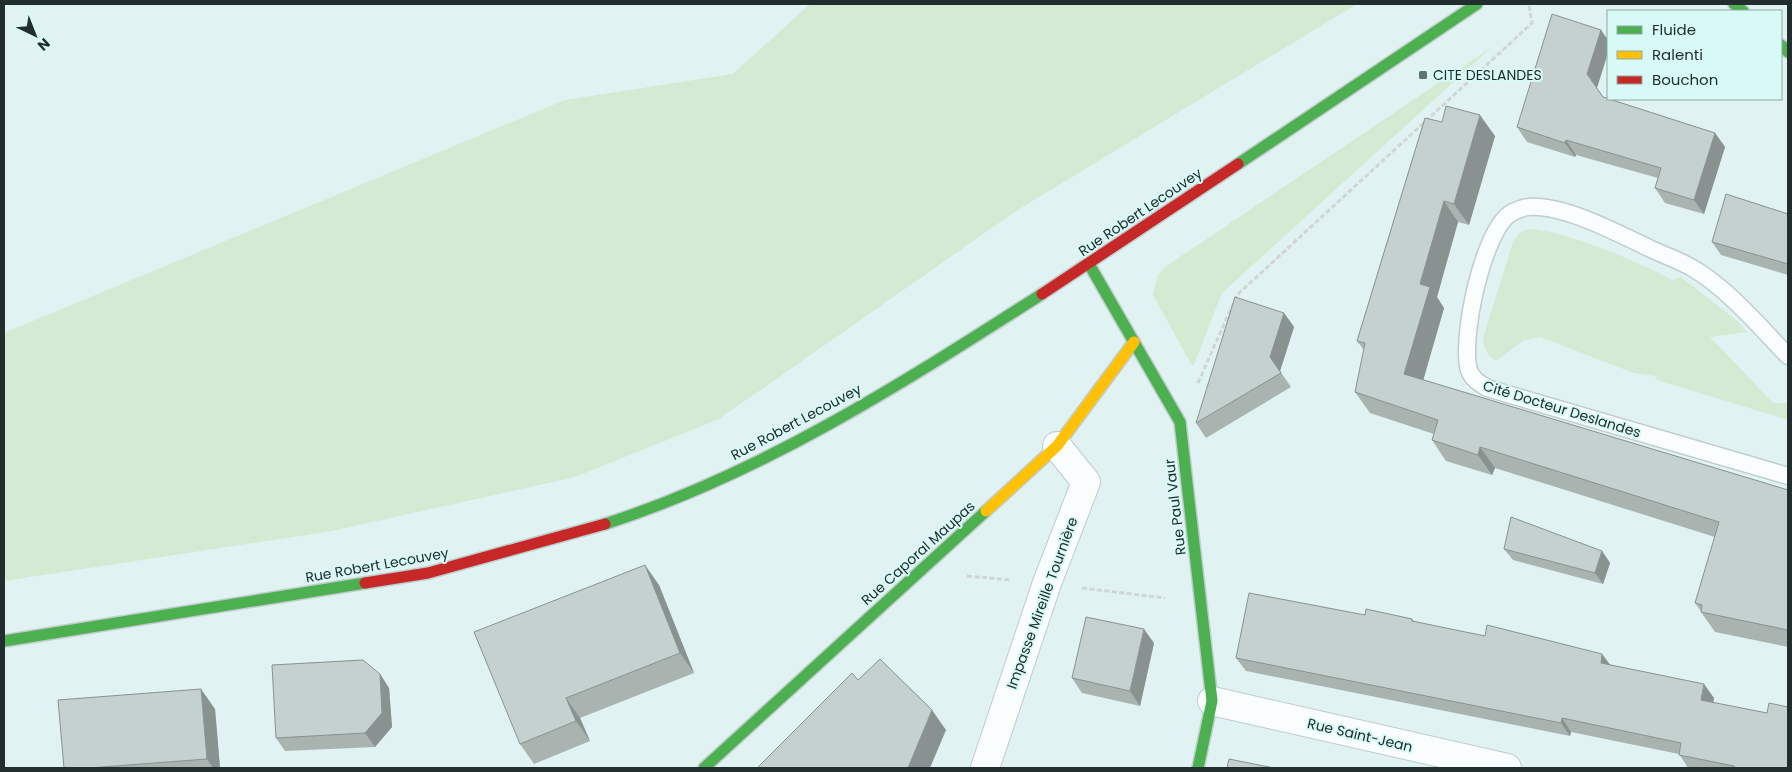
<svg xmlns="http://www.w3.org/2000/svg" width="1792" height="772" viewBox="0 0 1792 772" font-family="Poppins,sans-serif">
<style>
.green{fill:#d4ead2}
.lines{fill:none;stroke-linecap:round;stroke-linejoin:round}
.lane-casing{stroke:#bfcdcc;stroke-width:19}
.street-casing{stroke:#bfcdcc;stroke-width:30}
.fast-casing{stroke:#bfcdcc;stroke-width:14}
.slow-casing{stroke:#bfcdcc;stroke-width:14}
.jam-casing{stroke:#bfcdcc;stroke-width:14}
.path{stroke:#d0d5d5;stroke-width:3;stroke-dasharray:5 2.5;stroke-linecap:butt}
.lane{stroke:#fafdfd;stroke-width:16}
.street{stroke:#fafdfd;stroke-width:28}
.fast{stroke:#4caf50;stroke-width:11}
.slow{stroke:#ffc107;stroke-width:11}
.jam{stroke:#c62828;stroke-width:11}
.wall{fill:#a9b4b1}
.shaded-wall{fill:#899290}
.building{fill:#c4d1ce;stroke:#899290}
.poi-dot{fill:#647372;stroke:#d8faf7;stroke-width:2}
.labels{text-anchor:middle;stroke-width:4;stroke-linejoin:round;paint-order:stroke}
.poi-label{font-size:14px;fill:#212e2d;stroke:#d8faf7;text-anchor:start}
.street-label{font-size:14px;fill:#212e2d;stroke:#d8faf7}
</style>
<rect width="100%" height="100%" fill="#e0f2f1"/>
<g class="green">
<polygon points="810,4 1357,4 1016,211 719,419 575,477 332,531 4,581 4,333 565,100 733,74"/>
<polygon points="1492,47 1222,293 1193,367 1153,295 1158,275 1165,267"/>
<path d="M1528,229C1561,229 1642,263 1672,280L1681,277L1735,319L1747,332L1710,337L1773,403H1788V420L1657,380L1655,376L1634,373L1540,337L1524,340L1496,361C1487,355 1484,349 1483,338L1513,242L1519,233Z"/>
</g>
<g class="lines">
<defs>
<path id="lane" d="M1788,356C1761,328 1728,289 1694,269C1681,261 1666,256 1653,250C1621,235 1564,204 1529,207C1524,207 1515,211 1511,213C1483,230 1460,339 1469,370C1472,379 1479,383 1487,388L1788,476"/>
<g id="street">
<polyline points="1212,701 1507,768"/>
<polyline points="985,768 1047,583 1086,482 1057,446"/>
</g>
<g id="fast">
<polyline points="1734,4 1743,11"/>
<polyline points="1781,45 1788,52"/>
<polyline points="1238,164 1477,4"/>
<polyline points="1089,264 1180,422 1212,701 1198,768"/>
<path d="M605,524C763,473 903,383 1042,294"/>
<polyline points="4,641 365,583"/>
<polyline points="704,768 986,511"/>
</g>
<polyline id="slow" points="986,511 1057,446 1134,342"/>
<g id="jam">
<polyline points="1042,294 1238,164"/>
<polyline points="365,583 428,573 605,524"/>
</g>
</defs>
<use href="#lane" class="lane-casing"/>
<use href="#street" class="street-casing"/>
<use href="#fast" class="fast-casing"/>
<use href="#slow" class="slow-casing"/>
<use href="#jam" class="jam-casing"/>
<g class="path">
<polyline points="1198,383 1237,295 1532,23 1529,4"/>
<polyline points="967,576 1011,580"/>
<polyline points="1082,588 1165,598"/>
</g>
<use href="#lane" class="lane"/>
<use href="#street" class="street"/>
<use href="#fast" class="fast"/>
<use href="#slow" class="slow"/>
<use href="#jam" class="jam"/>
</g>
<g class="wall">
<polygon points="1597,88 1603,97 1715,133 1725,147 1704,214 1665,203 1655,188 1658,178 1576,155 1575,157 1527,142 1517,127"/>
<polygon points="1425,118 1495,136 1469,225 1458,222 1437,297 1444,308 1423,380 1788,490 1788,647 1715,632 1701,612 1701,611 1695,603 1715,537 1495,468 1492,475 1446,461 1432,440 1434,434 1370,413 1355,392 1364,350 1357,341"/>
<polygon points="1788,214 1788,275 1721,255 1712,242"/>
<polygon points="1284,313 1294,327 1280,371 1291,387 1206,438 1196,423"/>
<polygon points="1504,549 1602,551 1610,563 1603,584 1513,560"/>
<polygon points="659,585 694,673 580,718 590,741 534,764 520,744"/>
<polygon points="1365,615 1412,619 1415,622 1611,665 1714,698 1713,703 1788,768 1688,768 1679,754 1571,732 1570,736 1246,671 1236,658"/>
<polygon points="1154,643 1140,706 1082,693 1072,678"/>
<polygon points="380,674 389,688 392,727 375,747 285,751 276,738"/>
<polygon points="215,709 220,768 64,768"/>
</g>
<g class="shaded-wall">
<polygon points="1601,30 1608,40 1608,53 1597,88 1613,111 1587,74"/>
<polygon points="1480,115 1495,136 1469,225 1454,204"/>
<polygon points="1715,133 1725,147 1704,214 1694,200"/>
<polygon points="1566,140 1576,155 1575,157 1565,143"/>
<polygon points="1444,201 1458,222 1437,297 1444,308 1419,395 1404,374 1420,284"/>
<polygon points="1284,313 1294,327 1280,371 1270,357"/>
<polygon points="1480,447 1495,468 1492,475 1478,455"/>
<polygon points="1602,551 1610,563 1603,584 1595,573"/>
<polygon points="645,565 659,585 694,673 680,653"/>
<polygon points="1144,629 1154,643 1140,706 1130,691"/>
<polygon points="1602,654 1612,667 1601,663"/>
<polygon points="380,674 389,688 392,727 375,747 365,733"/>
<polygon points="1704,684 1714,698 1711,714 1701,700"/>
<polygon points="201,689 215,709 220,768 213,768 207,759"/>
<polygon points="566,698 580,718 590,741 576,721"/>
<polygon points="932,710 946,730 930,768 908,768"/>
<polygon points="1562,718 1571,732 1570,736 1561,723"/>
</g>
<g class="building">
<polygon points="1552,14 1601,30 1587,74 1603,97 1715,133 1694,200 1655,188 1661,168 1566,140 1565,143 1517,127"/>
<polygon points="1446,106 1480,115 1454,204 1444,201 1420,284 1430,287 1404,374 1788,490 1788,630 1701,612 1702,605 1695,603 1719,522 1480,447 1478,455 1432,440 1438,420 1355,392 1365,343 1357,341 1425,118 1442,122"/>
<polygon points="1726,194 1788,214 1788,264 1712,242"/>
<polygon points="1235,297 1284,313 1270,357 1281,373 1196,423"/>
<polygon points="1511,517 1602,551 1595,573 1504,549"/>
<polygon points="645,565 680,653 566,698 576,721 520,744 474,632"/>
<polygon points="1249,593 1365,615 1366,609 1412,619 1412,621 1485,636 1487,625 1602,654 1601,663 1704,684 1701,700 1767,713 1769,703 1788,707 1788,768 1734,768 1734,766 1679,755 1681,743 1562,718 1561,723 1236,658"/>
<polygon points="1086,617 1144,629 1130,691 1072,678"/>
<polygon points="880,659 932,710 908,768 758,768 758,767 852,673 858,680"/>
<polygon points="363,660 380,674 382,713 365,733 276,738 272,665"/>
<polygon points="201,689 207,759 89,768 64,768 58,700"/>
<polygon points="1229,759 1274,768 1227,768"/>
</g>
<rect class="poi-dot" x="1418" y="70" width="10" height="10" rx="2.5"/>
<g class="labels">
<g class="poi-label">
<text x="1433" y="80">CITE DESLANDES</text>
</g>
<g class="street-label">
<text transform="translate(1140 212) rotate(-34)" y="5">Rue Robert Lecouvey</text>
<text transform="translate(1562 409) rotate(17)" y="5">Cité Docteur Deslandes</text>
<text transform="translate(796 422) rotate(-28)" y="5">Rue Robert Lecouvey</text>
<text transform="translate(1175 507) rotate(-97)" y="5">Rue Paul Vaur</text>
<text transform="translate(918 553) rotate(-42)" y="5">Rue Caporal Maupas</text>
<text transform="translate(377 565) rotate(-10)" y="5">Rue Robert Lecouvey</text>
<text transform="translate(1042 603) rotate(-70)" y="5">Impasse Mireille Tournière</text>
<text transform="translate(1360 735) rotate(13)" y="5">Rue Saint-Jean</text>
</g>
</g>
<rect width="1792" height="772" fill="none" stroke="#212e2d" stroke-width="10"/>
<rect x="1607" y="10" width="175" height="90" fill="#d8faf7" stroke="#8fa8a6"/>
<rect x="1617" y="26" width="25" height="8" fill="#4caf50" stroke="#8fa8a6"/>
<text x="1652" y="35" font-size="15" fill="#212e2d">Fluide</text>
<rect x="1617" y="51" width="25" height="8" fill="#ffc107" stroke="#8fa8a6"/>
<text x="1652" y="60" font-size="15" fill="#212e2d">Ralenti</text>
<rect x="1617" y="76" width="25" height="8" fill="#c62828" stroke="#8fa8a6"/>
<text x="1652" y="85" font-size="15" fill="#212e2d">Bouchon</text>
<g transform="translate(35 35) rotate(137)" stroke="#d8faf7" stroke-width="4" paint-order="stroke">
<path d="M0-4L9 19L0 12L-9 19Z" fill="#212e2d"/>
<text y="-8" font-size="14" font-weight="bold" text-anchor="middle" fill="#212e2d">N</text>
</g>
</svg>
